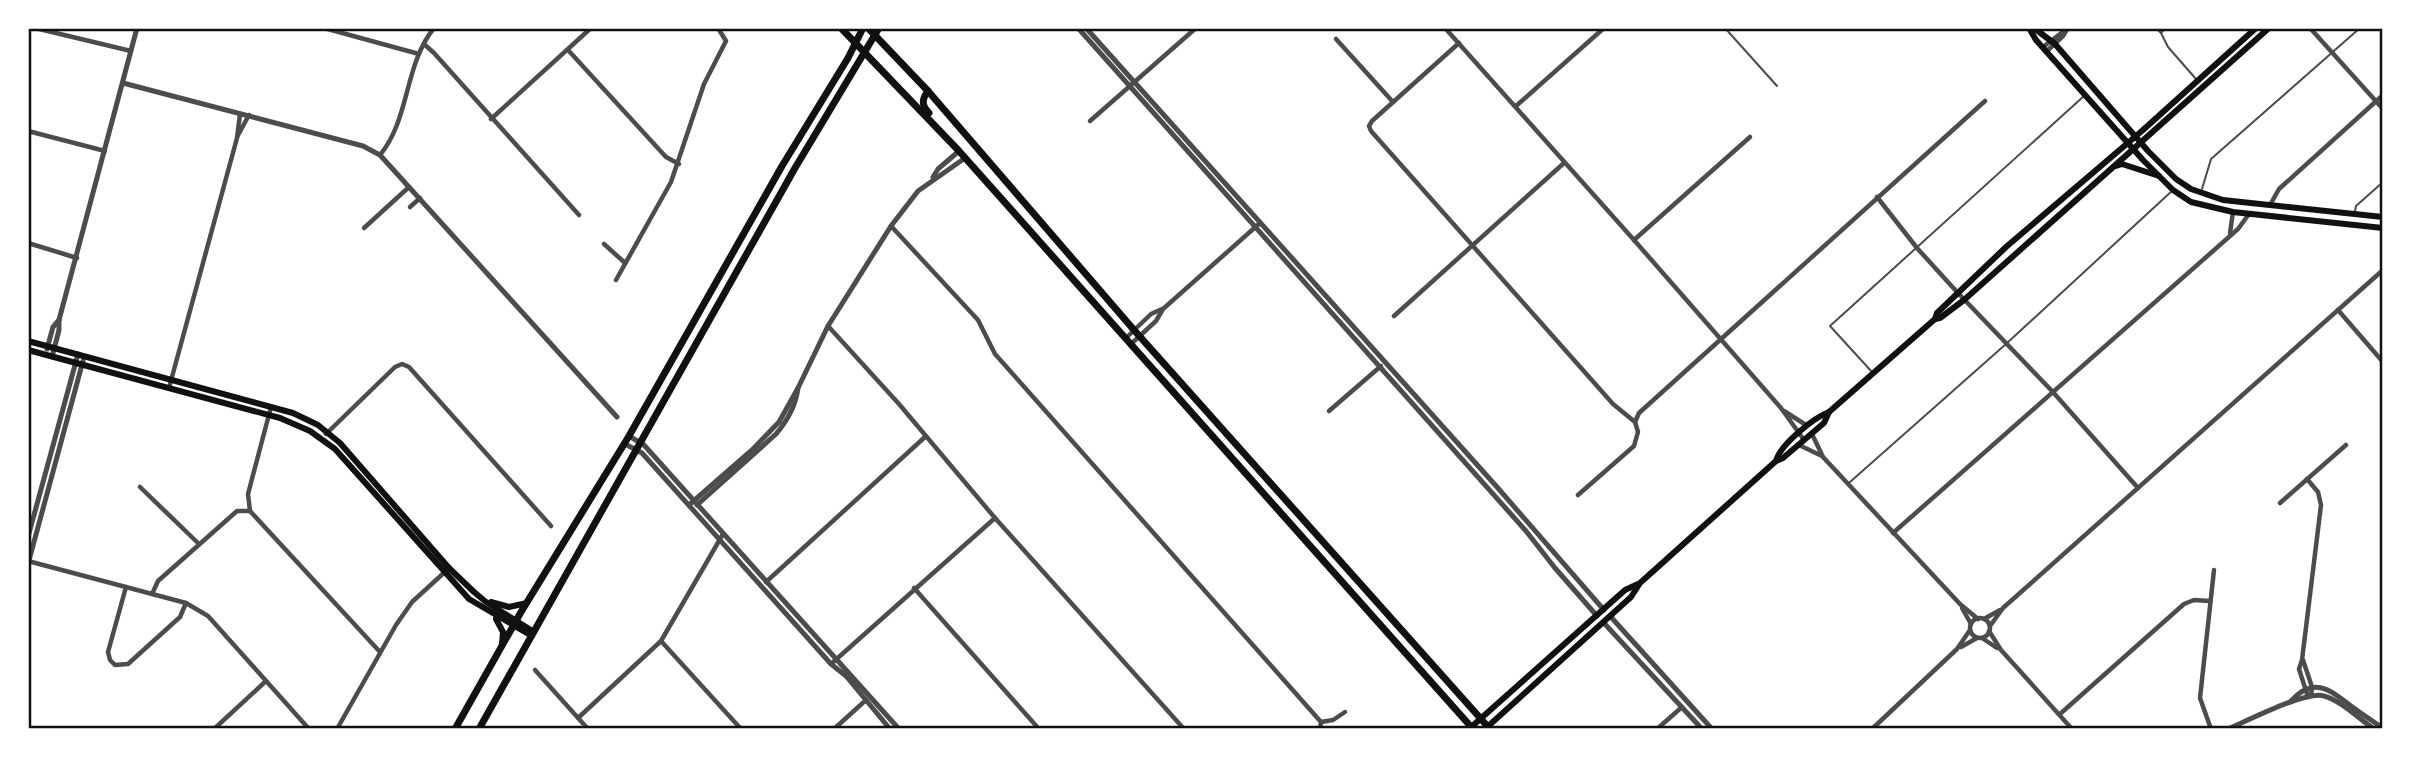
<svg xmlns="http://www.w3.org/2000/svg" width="2411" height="757" viewBox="0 0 2411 757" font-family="Arial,sans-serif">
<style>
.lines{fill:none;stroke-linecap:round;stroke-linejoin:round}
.service{stroke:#4c4c4c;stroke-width:2}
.minor{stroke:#4c4c4c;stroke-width:4.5}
.tertiary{stroke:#4c4c4c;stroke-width:5}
.primary{stroke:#111;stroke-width:6}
.trunk{stroke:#111;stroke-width:7}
.neatline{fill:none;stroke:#111;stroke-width:2.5}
</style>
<rect width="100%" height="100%" fill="#fff"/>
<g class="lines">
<g class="service">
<polyline points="1725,28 1777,86"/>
<polyline points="2156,28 2161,33 2166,28"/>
<polyline points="2161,33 2168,47 2196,79"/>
<polyline points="2202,189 2211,159 2360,28"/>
<polyline points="2355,211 2356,206 2383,182"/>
<polyline points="1872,372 1830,326 2084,96"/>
<polyline points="1850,482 2006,344 2173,190"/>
</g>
<g class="minor">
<polyline points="35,28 131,51"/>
<polyline points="324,28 419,54"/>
<polyline points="1445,28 1634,240 1781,408 1804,440"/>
<polyline points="2310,28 2383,109"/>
<polyline points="1336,39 1393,102"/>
<polyline points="1459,43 1372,121 1369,126 1371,131 1613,404 1635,422"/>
<polyline points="424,44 434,53 579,215"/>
<polyline points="2043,47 2064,31"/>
<polyline points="568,50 666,157 679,164"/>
<polyline points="2047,51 2063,36 2068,28"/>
<polyline points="1516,106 1604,28"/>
<polyline points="491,119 591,28"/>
<polyline points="1090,121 1196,28"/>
<polyline points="28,131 105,151"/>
<polyline points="237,137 249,115"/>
<path d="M380,155C410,119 404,65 434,28"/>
<polyline points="1877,197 1917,248 1957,292 2052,391 2138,488"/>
<polyline points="2270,205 2279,189 2383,95"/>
<polyline points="410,207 420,198"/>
<polyline points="891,226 978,320 995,354 1321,722"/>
<polyline points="364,228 409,187"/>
<polyline points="2230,233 2233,212"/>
<polyline points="1634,240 1750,137"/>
<polyline points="28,243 77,258"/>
<polyline points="604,244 624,262"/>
<polyline points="616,280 671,182 704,84 726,41 718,28"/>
<polyline points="2338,310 2383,362"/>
<polyline points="1394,316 1564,163"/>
<polyline points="828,326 899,404 995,518 1184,729"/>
<polyline points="1126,338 1151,314 1162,309"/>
<polyline points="1131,344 1156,321 1163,309 1260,223"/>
<polyline points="169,388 237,138 240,114"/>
<polyline points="1329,411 1381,366"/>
<polyline points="1784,411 1806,425"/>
<polyline points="326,434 395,367 402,364 409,367 551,526"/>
<polyline points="1812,434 1823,457 1960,604 1978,619"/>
<polyline points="1799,445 1822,456"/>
<polyline points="2307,479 2318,492 2321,505 2302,660 2299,669 2308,697"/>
<polyline points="140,487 199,544"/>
<polyline points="1578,495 1634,446 1638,432 1635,422 1639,413 1985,101"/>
<polyline points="2280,503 2346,445"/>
<polyline points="250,511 380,652"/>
<polyline points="1893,533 2238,229 2249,214"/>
<polyline points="28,561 186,603 208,616 309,729"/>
<polyline points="766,582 925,437"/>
<polyline points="126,587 108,652 110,660 115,665 128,664 180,617 186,603"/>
<polyline points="914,588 1039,729"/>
<polyline points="152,594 158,581 237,511 250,511 248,494 271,407"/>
<polyline points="1962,608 1971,624"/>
<circle cx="1980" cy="628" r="10"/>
<polyline points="1984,619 2000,610"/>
<polyline points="1990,626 2003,608 2383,270"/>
<polyline points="1989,631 2001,650 2072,729"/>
<polyline points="1982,638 1997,648"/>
<polyline points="661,641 741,729"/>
<polyline points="1961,647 1977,638"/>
<polyline points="2303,660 2312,687 2311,696"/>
<polyline points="831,664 995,518"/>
<polyline points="535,670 588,729"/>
<polyline points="2060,714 2184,604 2194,600 2210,601"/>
<polyline points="578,718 661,641 723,534"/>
<polyline points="214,729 266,681"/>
<polyline points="337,729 396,625 412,602 446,571"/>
<polyline points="834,729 866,700"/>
<polyline points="1320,729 1321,722 1333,720 1345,712"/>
<polyline points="1657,729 1682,707"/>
<polyline points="1872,729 1957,649 1970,630"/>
<polyline points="2211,729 2200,698 2214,570"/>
</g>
<g class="tertiary">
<polyline points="1078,28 1526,531 1555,568 1597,616"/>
<polyline points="1086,28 1497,487 1604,610"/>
<polyline points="123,83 363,146 380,155 617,417"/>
<polyline points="933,177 938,169 959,151"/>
<polyline points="47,349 53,327 59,320"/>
<polyline points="52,357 59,330 59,320 137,28"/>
<polyline points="629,436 644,445 899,729"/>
<polyline points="625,444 642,453 831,664 846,676 890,729"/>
<polyline points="689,505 752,450 779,422 798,388 828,326 891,226 918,191 965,158"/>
<path d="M697,505L776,434C787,421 796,405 798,388"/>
<polyline points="28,537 78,354"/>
<polyline points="28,564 83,361"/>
<polyline points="1610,616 1712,729"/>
<polyline points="1603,622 1702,729"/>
<path d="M2290,702C2313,676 2329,689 2351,706C2362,714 2372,721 2383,728"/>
<path d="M2228,729C2247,721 2307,690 2324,696C2342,701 2359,719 2374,729"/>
</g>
<g class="primary">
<polyline points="2029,28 2036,40 2143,160 2173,190 2191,202 2233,212 2383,228"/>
<polyline points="2034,28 2055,44 2148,151 2176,179 2191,189 2223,200 2383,217"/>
<polyline points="2116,166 2122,164 2159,176"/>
<polyline points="1935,319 1940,318 1964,300 2269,28"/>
<polyline points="28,341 293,413 318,425 340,443 449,568 474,592 486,602 534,632"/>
<polyline points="28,350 280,418 310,431 335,449 469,599 532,636"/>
<path d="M1776,461C1780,445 1813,418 1829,412"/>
<polyline points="491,602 509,607 527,603"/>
<polyline points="496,619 503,632 502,644"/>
<polyline points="1469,729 1625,590 1638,584"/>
<polyline points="1485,729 1631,597 1640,583 1776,461 1783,458 1824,423 1829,412 1935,319 1937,313 2006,247 2143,130 2256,28"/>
</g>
<g class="trunk">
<polyline points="841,28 959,151 1473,729"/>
<polyline points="868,28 928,91 1134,330 1490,729"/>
<path d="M928,91C922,99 921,105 929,113"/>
<polyline points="455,729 521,612 629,436 782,166 848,58 863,28"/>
<polyline points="479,729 795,168 879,28"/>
</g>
</g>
<rect width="2411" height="757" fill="none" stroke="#ffffff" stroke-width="60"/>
<rect x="30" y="30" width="2351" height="697" class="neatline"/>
</svg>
